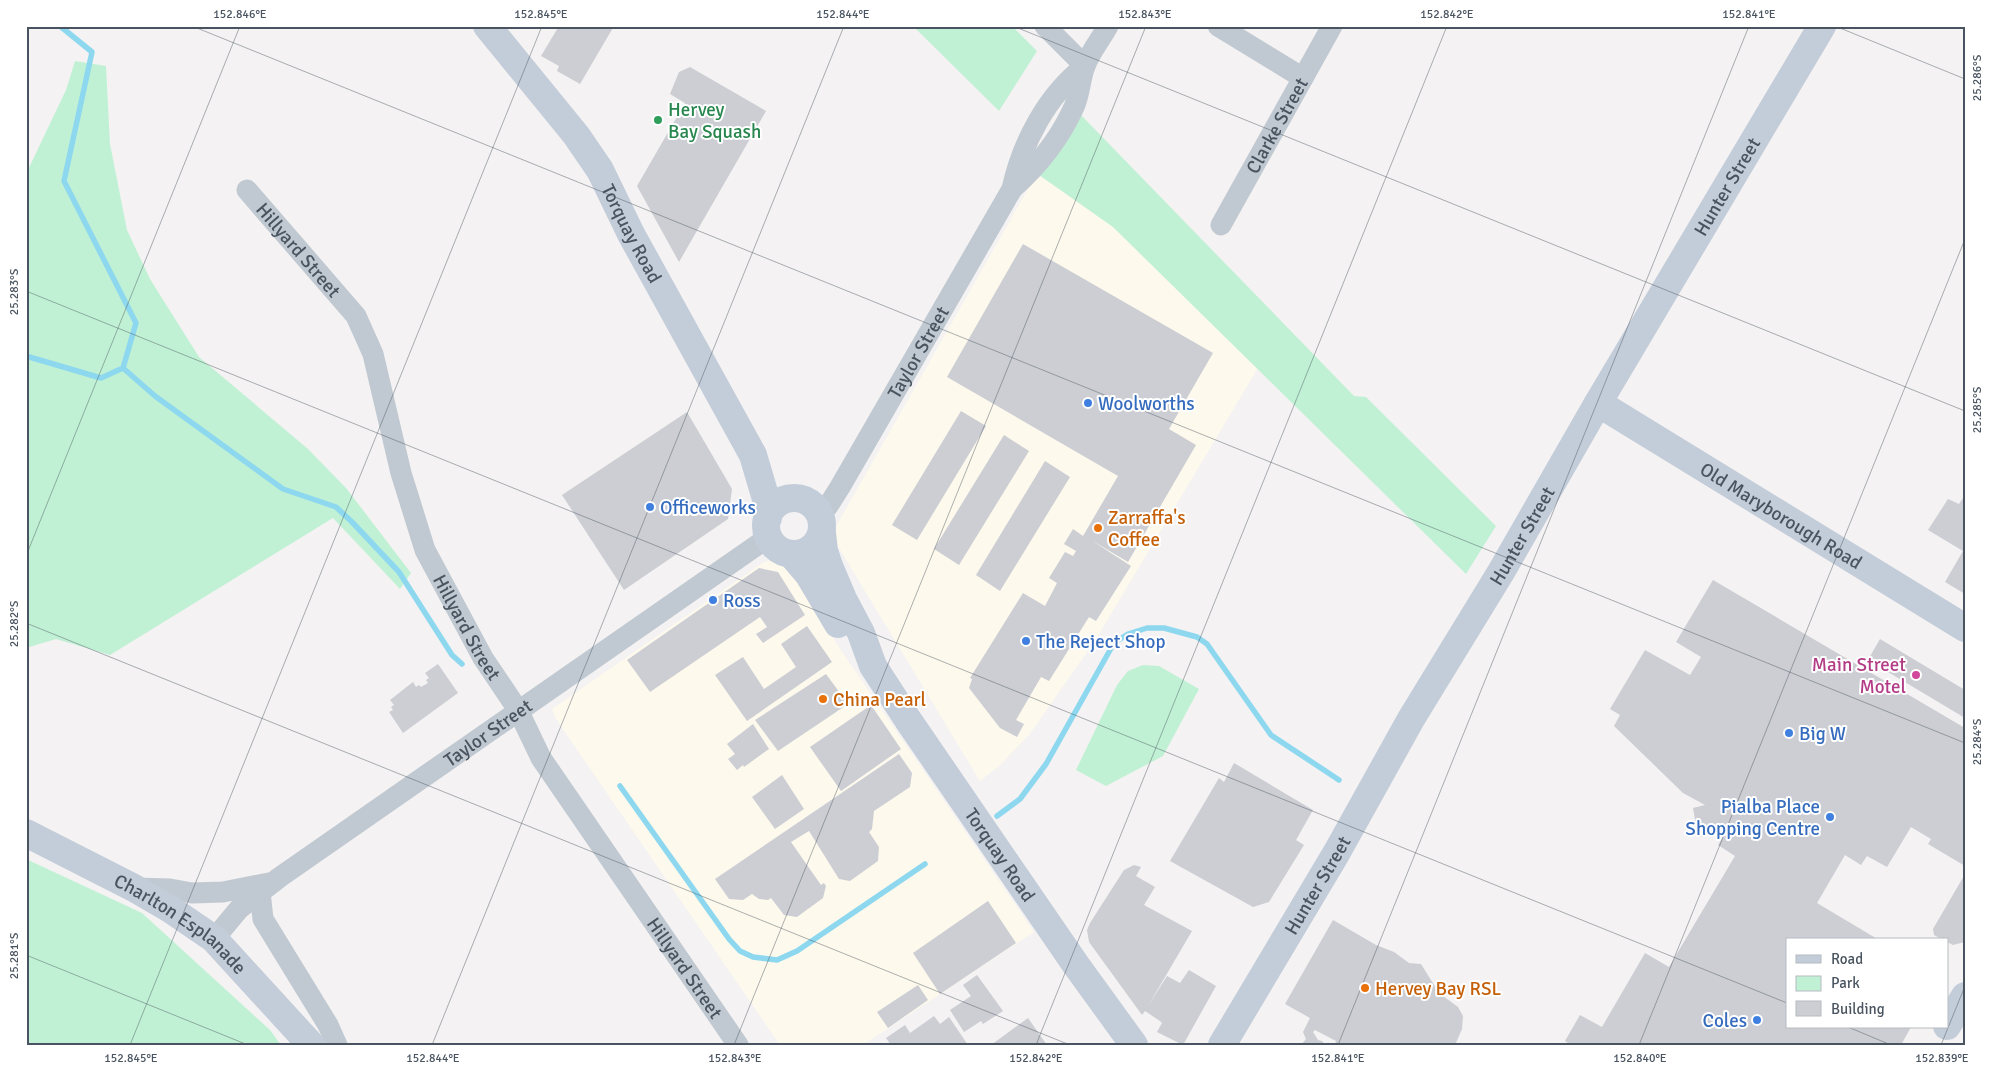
<svg xmlns="http://www.w3.org/2000/svg" width="1991" height="1071" viewBox="0 0 1991 1071" font-family="Signika,sans-serif">
<style>
.commercial{fill:#fdf9ed}
.green{fill:#c1f1d5}
.lines{fill:none;stroke-linecap:round;stroke-linejoin:round}
.stream{stroke:#8dd8ef;stroke-width:5.5}
.building{fill:#ccced4}
.street{stroke:#c0c9d1;stroke-width:21}
.secondary{stroke:#c3ccd9;stroke-width:28}
.ticks{fill:none;stroke:#495460;stroke-width:1;stroke-opacity:0.45}
.leisure-dot{fill:#2e9e5b;stroke:#fff;stroke-width:2}
.shop-dot{fill:#3f7fe0;stroke:#fff;stroke-width:2}
.food-dot{fill:#e8710a;stroke:#fff;stroke-width:2}
.hotel-dot{fill:#d1479c;stroke:#fff;stroke-width:2}
.labels{text-anchor:middle;stroke-width:4;stroke-linejoin:round;paint-order:stroke}
.leisure-label{font-size:19px;fill:#27864d;stroke:#fff;text-anchor:start}
.street-label{font-size:19px;fill:#495460;stroke:#fff}
.shop-label{font-size:19px;fill:#366cbe;stroke:#fff;text-anchor:start}
.food-label{font-size:19px;fill:#c56008;stroke:#fff;text-anchor:start}
.hotel-label{font-size:19px;fill:#b23c85;stroke:#fff;text-anchor:end}
.neatline{fill:none;stroke:#495460;stroke-width:2}
.ticks-label{font-size:12px;text-anchor:middle;fill:#495460}
</style>
<rect width="100%" height="100%" fill="#f4f2f2"/>
<g class="commercial">
<polygon points="1039,175 1113,227 1258,368 1096,639 1029,735 998,767 980,781 831,535 1032,182"/>
<polygon points="774,560 786,565 824,622 838,646 1034,932 863,1045 780,1045 556,719 552,709 761,564 766,561"/>
</g>
<g class="green">
<polygon points="913,26 1012,26 1037,51 999,111"/>
<polygon points="75,61 106,66 110,144 127,230 150,279 199,357 308,449 346,488 411,573 400,589 333,518 110,655 56,639 26,648 26,174 66,90"/>
<polygon points="1078,112 1354,396 1366,397 1496,526 1466,574 1113,227 1039,175"/>
<polygon points="1143,665 1159,666 1199,689 1163,756 1106,786 1076,770 1117,685 1128,671"/>
<polygon points="26,859 142,913 270,1030 281,1045 26,1045"/>
</g>
<g class="lines">
<g class="stream">
<polyline points="26,356 101,378 123,368 136,323 64,181 92,52 60,26"/>
<polyline points="123,368 155,396 283,489 336,507 352,522 399,572 452,655 462,664"/>
<polyline points="620,786 729,939 740,951 753,957 777,960 797,951 925,864"/>
<polyline points="997,816 1020,799 1046,764 1114,643 1128,634 1147,628 1164,628 1197,637 1207,644 1271,735 1339,780"/>
</g>
</g>
<g class="building">
<polygon points="559,26 614,26 580,84 557,71 559,66 541,56"/>
<polygon points="690,67 766,111 679,262 637,186 685,103 670,94 679,72"/>
<polygon points="1023,244 1213,353 1169,429 1196,445 1128,562 1091,540 1131,566 1096,621 1089,617 1049,681 1041,677 1016,720 1024,724 1017,737 1000,728 969,688 972,679 970,678 1023,593 1045,606 1057,583 1049,578 1065,552 1073,556 1076,551 1064,544 1073,529 1083,536 1118,476 947,377"/>
<polygon points="961,411 986,426 917,540 892,525"/>
<polygon points="687,412 732,489 728,519 624,590 562,495"/>
<polygon points="1004,435 1029,451 959,565 934,549"/>
<polygon points="1045,461 1070,477 1000,591 976,575"/>
<polygon points="1965,495 1965,594 1945,582 1963,551 1928,530 1948,499 1959,504"/>
<polygon points="759,568 778,572 805,615 763,643 756,634 767,627 760,617 650,692 627,660"/>
<polygon points="1713,580 1965,728 1965,866 1928,844 1931,839 1911,827 1887,867 1867,856 1861,865 1845,855 1817,903 1879,940 1787,940 1787,1027 1911,1027 1901,1045 1571,1045 1565,1041 1580,1015 1602,1027 1645,953 1669,967 1735,856 1718,845 1725,833 1698,837 1693,808 1705,805 1683,793 1614,726 1620,715 1610,709 1645,650 1690,675 1701,657 1676,642"/>
<polygon points="807,626 832,662 747,721 715,675 743,657 764,689 796,667 781,644"/>
<polygon points="1880,639 1965,690 1965,718 1868,660"/>
<polygon points="438,664 458,693 403,733 389,712 393,710 391,707 394,705 390,700 413,682 416,687 419,685 421,687 428,683 426,680 429,678 425,673"/>
<polygon points="826,674 848,704 778,751 755,720"/>
<polygon points="871,705 901,749 841,791 810,747"/>
<polygon points="753,724 769,749 744,767 743,765 737,770 728,759 735,754 727,744"/>
<polygon points="899,754 912,773 910,787 874,811 872,829 869,832 879,847 878,861 850,881 839,879 809,831 791,842 821,885 824,883 826,886 823,898 797,917 784,915 771,898 768,900 759,899 752,894 743,900 729,899 715,879"/>
<polygon points="1234,763 1313,810 1296,840 1304,845 1269,902 1253,907 1170,861 1219,778 1224,782"/>
<polygon points="782,775 804,809 775,829 752,797"/>
<polygon points="1134,865 1141,867 1136,876 1155,887 1144,905 1192,931 1148,1006 1167,976 1180,983 1189,970 1216,986 1183,1045 1157,1032 1162,1023 1160,1021 1145,1011 1142,1015 1089,942 1087,930 1090,923 1124,870"/>
<polygon points="1965,874 1965,942 1953,945 1947,942 1947,940 1943,940 1934,935 1933,929"/>
<polygon points="988,901 1016,943 940,994 913,953"/>
<polygon points="1333,920 1376,945 1394,952 1409,963 1421,964 1439,993 1458,1007 1463,1016 1462,1029 1455,1045 1335,1045 1336,1041 1315,1030 1313,1032 1318,1040 1322,1041 1325,1045 1301,1045 1306,1039 1303,1032 1310,1018 1285,1004"/>
<polygon points="977,975 1003,1011 983,1024 981,1021 964,1032 950,1010 971,996 963,985"/>
<polygon points="918,985 928,1000 888,1028 877,1012"/>
<polygon points="934,1016 940,1024 949,1017 968,1045 891,1045 886,1038 905,1025 910,1033"/>
<polygon points="1028,1018 1047,1045 991,1045"/>
</g>
<g class="lines">
<g class="street">
<polyline points="1045,26 1085,66"/>
<polyline points="1218,26 1303,78"/>
<path d="M1012,189C1038,166 1060,138 1074,107C1080,94 1080,79 1085,66C1090,52 1101,39 1108,26"/>
<path id="s1" d="M247,190L356,316L373,354L401,473L425,550L483,658L518,710L541,758L738,1045"/>
<path id="s2" d="M1221,225L1332,26"/>
<path id="s3" d="M819,512L828,506L840,487L1012,189C1022,143 1047,95 1085,66"/>
<polyline points="134,888 170,889 192,893 223,892 269,883"/>
<polyline points="260,892 263,919 328,1025 337,1045"/>
<path id="s4" d="M214,939L239,909L280,877L760,543L769,539"/>
</g>
<g class="secondary">
<path id="s5" d="M487,26L576,135L600,170L631,234L753,455L766,499L768,518"/>
<path id="s6" d="M1598,403L1965,628"/>
<circle cx="794" cy="526" r="28"/>
<path id="s7" d="M822,533L824,551L829,566L843,599L861,633L873,666L908,720L1076,965L1134,1045"/>
<polyline points="791,554 809,575 838,624"/>
<path id="s8" d="M26,833L134,888L170,909L214,939L311,1045"/>
<polyline points="1947,1026 1965,996"/>
<path id="s9" d="M1222,1045L1337,852L1411,719L1501,572L1598,403L1822,26"/>
</g>
</g>
<path class="ticks" d="M192,26L1965,743M1013,26L1965,411M1835,26L1965,79M26,291L1787,1003M26,556L240,26M26,623L1070,1045M26,955L248,1045M1848,1027L1891,1045M130,1045L542,26M432,1045L844,26M734,1045L1146,26M1036,1045L1447,26M1338,1045L1749,26M1639,1045L1965,239M1941,1045L1965,986"/>
<circle class="leisure-dot" cx="658" cy="120" r="5"/>
<g class="shop-dot">
<circle cx="1088" cy="403" r="5"/>
<circle cx="650" cy="507" r="5"/>
<circle cx="713" cy="600" r="5"/>
<circle cx="1026" cy="641" r="5"/>
<circle cx="1789" cy="733" r="5"/>
<circle cx="1830" cy="817" r="5"/>
<circle cx="1757" cy="1020" r="5"/>
</g>
<g class="food-dot">
<circle cx="1098" cy="528" r="5"/>
<circle cx="823" cy="699" r="5"/>
<circle cx="1365" cy="988" r="5"/>
</g>
<circle class="hotel-dot" cx="1916" cy="675" r="5"/>
<g class="labels">
<g class="leisure-label">
<text x="668" y="116">Hervey<tspan x="668" dy="22">Bay Squash</tspan></text>
</g>
<g class="street-label">
<text dy="7" stroke="none"><textPath href="#s2" startOffset="114">Clarke Street</textPath></text>
<text dy="7" stroke="none"><textPath href="#s9" startOffset="996">Hunter Street</textPath></text>
<text dy="7" stroke="none"><textPath href="#s5" startOffset="254">Torquay Road</textPath></text>
<text dy="7" stroke="none"><textPath href="#s1" startOffset="79">Hillyard Street</textPath></text>
<text dy="7" stroke="none"><textPath href="#s3" startOffset="189">Taylor Street</textPath></text>
<text dy="7" stroke="none"><textPath href="#s6" startOffset="215">Old Maryborough Road</textPath></text>
<text dy="7" stroke="none"><textPath href="#s9" startOffset="591">Hunter Street</textPath></text>
<text dy="7" stroke="none"><textPath href="#s1" startOffset="499">Hillyard Street</textPath></text>
<text dy="7" stroke="none"><textPath href="#s4" startOffset="344">Taylor Street</textPath></text>
<text dy="7" stroke="none"><textPath href="#s7" startOffset="371">Torquay Road</textPath></text>
<text dy="7" stroke="none"><textPath href="#s9" startOffset="186">Hunter Street</textPath></text>
<text dy="7" stroke="none"><textPath href="#s8" startOffset="180">Charlton Esplanade</textPath></text>
<text dy="7" stroke="none"><textPath href="#s1" startOffset="904">Hillyard Street</textPath></text>
</g>
<g class="shop-label">
<text x="1098" y="410">Woolworths</text>
<text x="660" y="514">Officeworks</text>
<text x="723" y="607">Ross</text>
<text x="1036" y="648">The Reject Shop</text>
<text x="1799" y="740">Big W</text>
<text x="1820" y="813" text-anchor="end">Pialba Place<tspan x="1820" dy="22">Shopping Centre</tspan></text>
<text x="1747" y="1027" text-anchor="end">Coles</text>
</g>
<g class="food-label">
<text x="1108" y="524">Zarraffa's<tspan x="1108" dy="22">Coffee</tspan></text>
<text x="833" y="706">China Pearl</text>
<text x="1375" y="995">Hervey Bay RSL</text>
</g>
<g class="hotel-label">
<text x="1906" y="671">Main Street<tspan x="1906" dy="22">Motel</tspan></text>
</g>
</g>
<rect width="1991" height="1071" fill="none" stroke="#ffffff" stroke-width="55"/>
<rect x="1786" y="938" width="162" height="90" fill="#ffffff" stroke="#b6bbbf"/>
<rect x="1796" y="955" width="25" height="8" fill="#c3ccd9" stroke="#b6bbbf"/>
<text x="1831" y="964" font-size="15" fill="#495460">Road</text>
<rect x="1796" y="976" width="25" height="15" fill="#c1f1d5" stroke="#b6bbbf"/>
<text x="1831" y="988" font-size="15" fill="#495460">Park</text>
<rect x="1796" y="1001" width="25" height="15" fill="#ccced4" stroke="#b6bbbf"/>
<text x="1831" y="1014" font-size="15" fill="#495460">Building</text>
<rect x="28" y="28" width="1936" height="1016" class="neatline"/>
<g class="ticks-label">
<text x="240" y="18">152.846°E</text>
<text x="541" y="18">152.845°E</text>
<text x="843" y="18">152.844°E</text>
<text x="1145" y="18">152.843°E</text>
<text x="1447" y="18">152.842°E</text>
<text x="1749" y="18">152.841°E</text>
<text transform="translate(1977 78) rotate(-90)" y="4">25.286°S</text>
<text transform="translate(14 292) rotate(-90)" y="4">25.283°S</text>
<text transform="translate(1977 410) rotate(-90)" y="4">25.285°S</text>
<text transform="translate(14 624) rotate(-90)" y="4">25.282°S</text>
<text transform="translate(1977 742) rotate(-90)" y="4">25.284°S</text>
<text transform="translate(14 956) rotate(-90)" y="4">25.281°S</text>
<text x="131" y="1062">152.845°E</text>
<text x="433" y="1062">152.844°E</text>
<text x="735" y="1062">152.843°E</text>
<text x="1036" y="1062">152.842°E</text>
<text x="1338" y="1062">152.841°E</text>
<text x="1640" y="1062">152.840°E</text>
<text x="1942" y="1062">152.839°E</text>
</g>
</svg>
